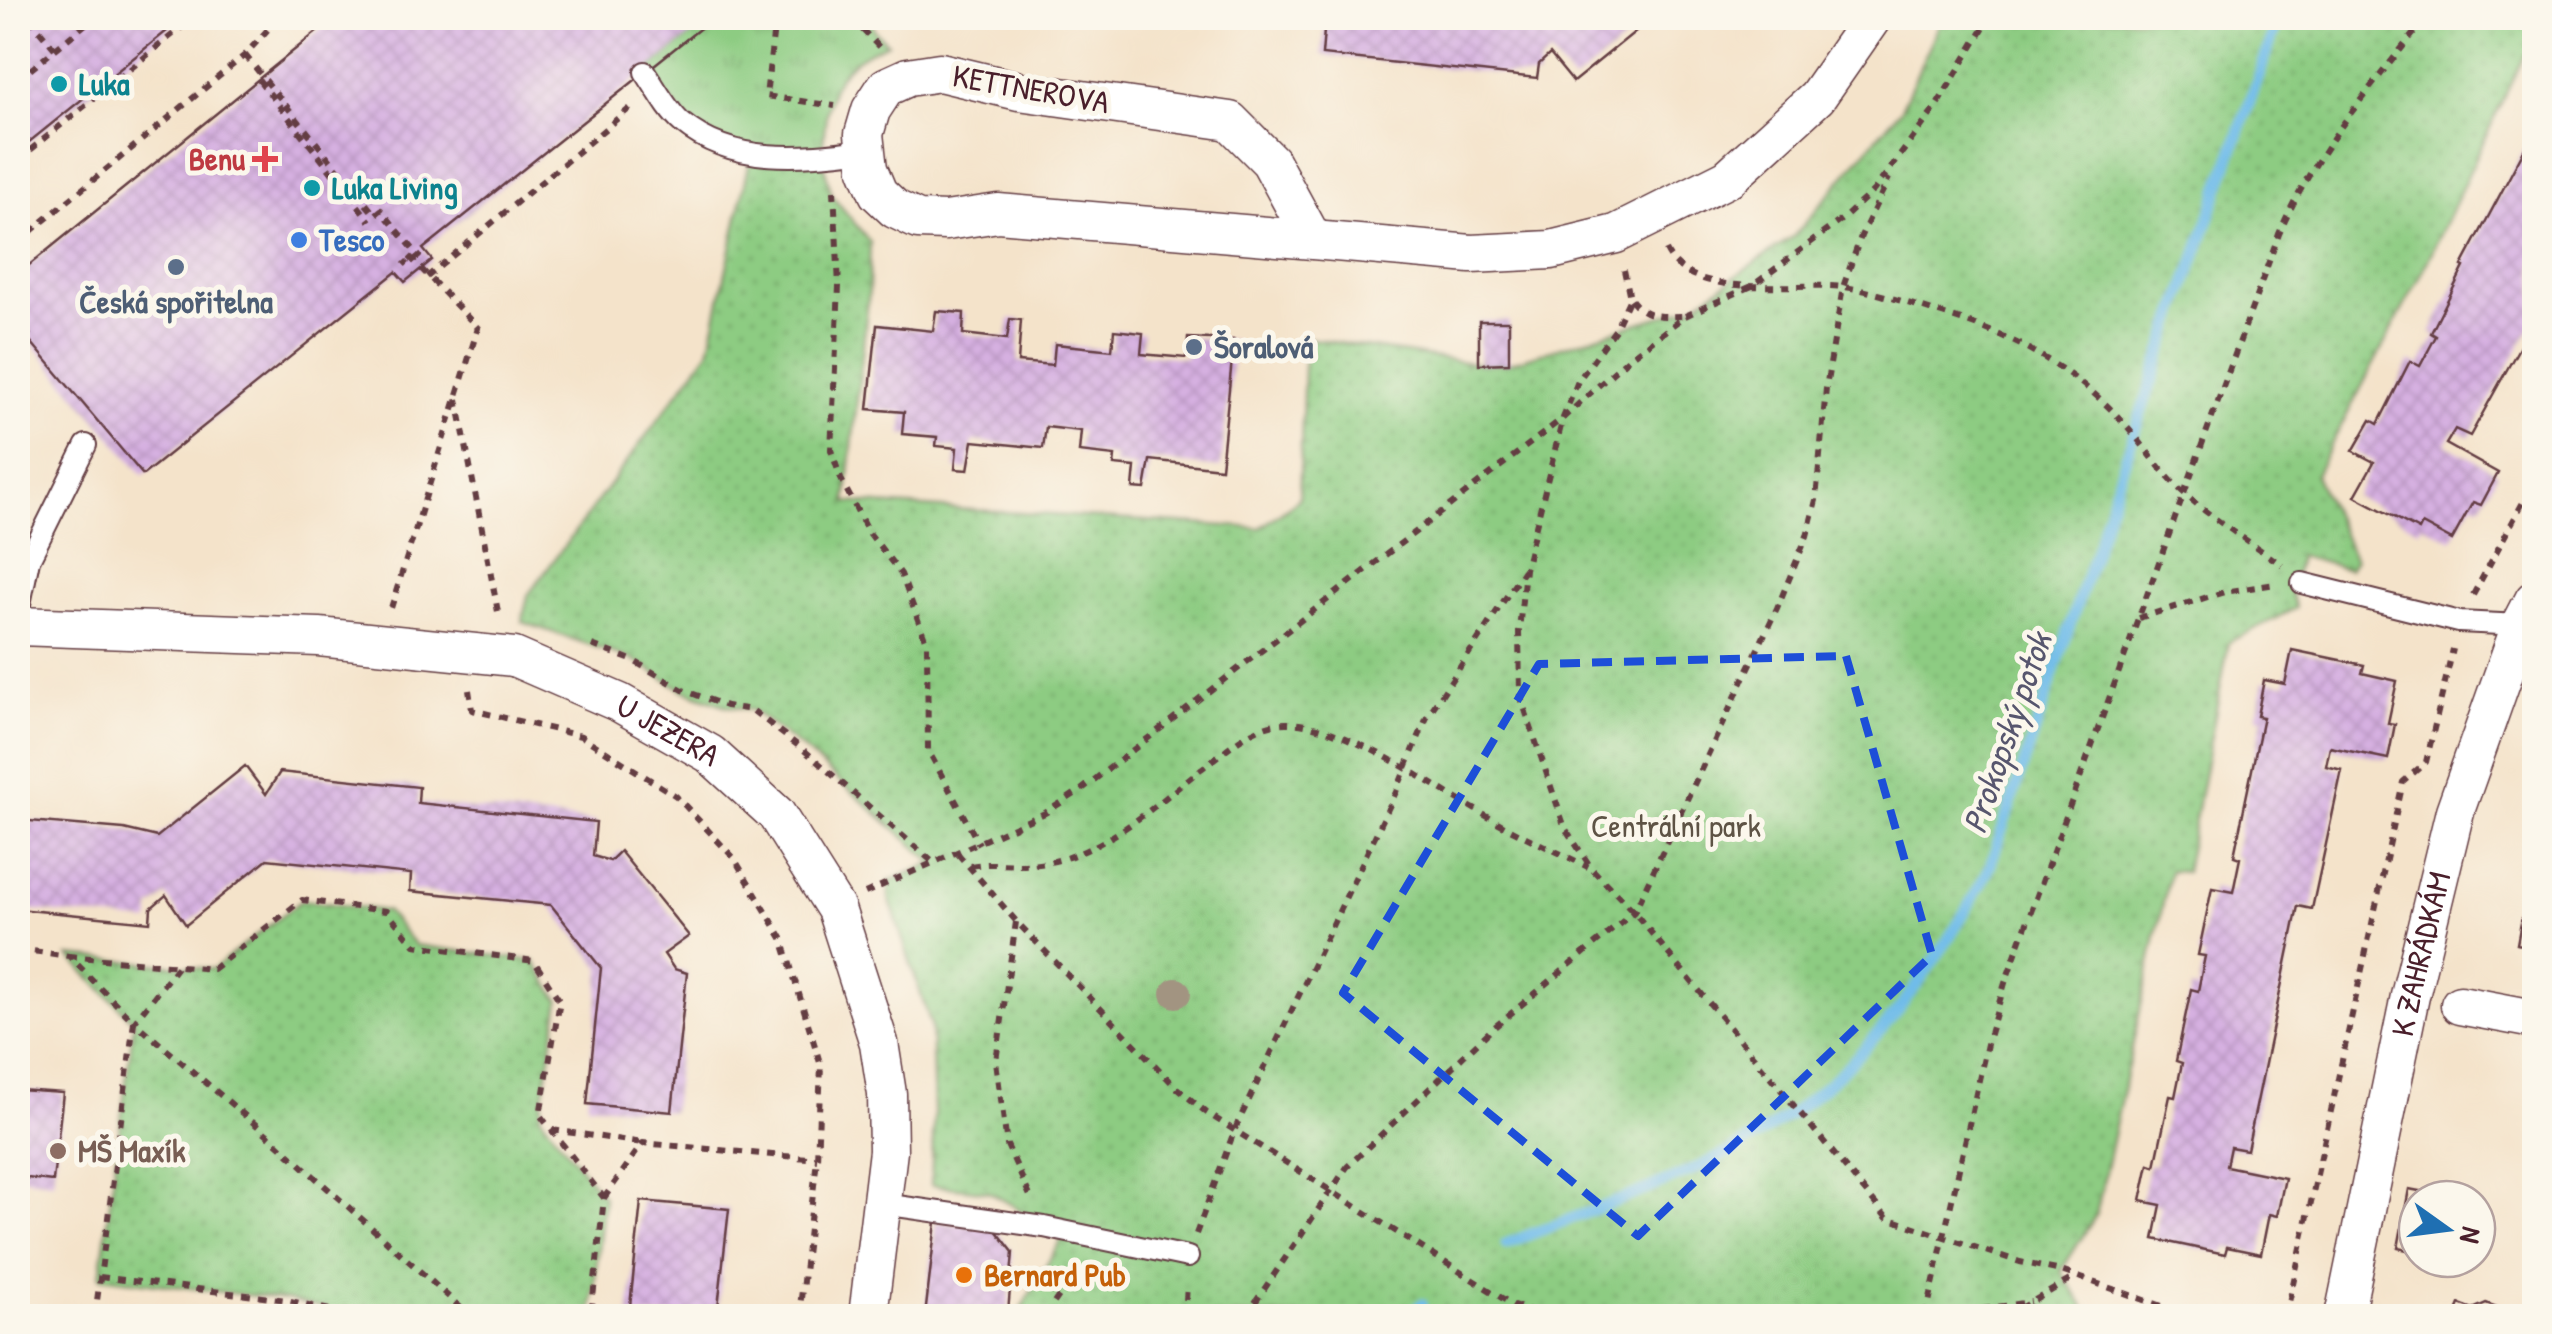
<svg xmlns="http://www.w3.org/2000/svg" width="2552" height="1334" viewBox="0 0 2552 1334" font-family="'Patrick Hand',sans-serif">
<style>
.grass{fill:url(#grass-tufts);stroke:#6c7656;stroke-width:2.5}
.park{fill:url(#park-dots);stroke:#6c7656;stroke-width:2.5}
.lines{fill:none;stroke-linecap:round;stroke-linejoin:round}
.stream{stroke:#6fbce9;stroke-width:11}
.building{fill:url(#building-cross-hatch)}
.lane-casing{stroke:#643c43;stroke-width:24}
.street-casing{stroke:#643c43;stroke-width:41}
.path{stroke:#643c43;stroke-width:6;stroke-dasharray:8 8;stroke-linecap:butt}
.lane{stroke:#fff;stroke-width:20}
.street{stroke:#fff;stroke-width:38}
.tree{fill:#a29481}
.marked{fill:none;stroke:#1d4ed8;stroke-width:8;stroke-dasharray:20 12;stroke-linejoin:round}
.culture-dot{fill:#0f9aa8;stroke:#fbf7ec;stroke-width:4}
.health-dot{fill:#e0444e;stroke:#fbf7ec;stroke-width:4}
.shop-dot{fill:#3f7fe0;stroke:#fbf7ec;stroke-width:4}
.service-dot{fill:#5c6f8a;stroke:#fbf7ec;stroke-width:4}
.education-dot{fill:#8d6e63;stroke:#fbf7ec;stroke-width:4}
.food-dot{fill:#e8710a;stroke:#fbf7ec;stroke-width:4}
.labels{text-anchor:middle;stroke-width:10;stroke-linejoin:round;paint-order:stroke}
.culture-label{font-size:32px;font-weight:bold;fill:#0d838f;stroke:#fbf7ec;text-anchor:start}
.street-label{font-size:32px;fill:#4a1f2b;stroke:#fbf7ec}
.health-label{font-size:32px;font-weight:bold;fill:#be3a42;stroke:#fbf7ec;text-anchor:end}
.shop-label{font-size:32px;font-weight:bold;fill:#366cbe;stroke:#fbf7ec;text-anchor:start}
.service-label{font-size:32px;font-weight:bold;fill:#4e5e75;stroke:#fbf7ec}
.park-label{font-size:32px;fill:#5e5345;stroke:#fbf7ec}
.education-label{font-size:32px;font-weight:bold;fill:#785e54;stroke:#fbf7ec;text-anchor:start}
.food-label{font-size:32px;font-weight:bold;fill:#c56008;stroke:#fbf7ec;text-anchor:start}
.water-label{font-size:35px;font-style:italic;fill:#57566e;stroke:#fbf7ec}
</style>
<defs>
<pattern id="grass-tufts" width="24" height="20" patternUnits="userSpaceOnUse" patternTransform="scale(2.5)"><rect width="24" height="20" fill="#8dcc82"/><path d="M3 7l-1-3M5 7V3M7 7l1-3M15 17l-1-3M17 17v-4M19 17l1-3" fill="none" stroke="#7baf70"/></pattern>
<pattern id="park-dots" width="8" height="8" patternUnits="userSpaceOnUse" patternTransform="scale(2.5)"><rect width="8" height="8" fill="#8dcc82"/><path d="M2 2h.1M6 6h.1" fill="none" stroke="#7baf70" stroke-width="1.8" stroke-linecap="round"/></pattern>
<pattern id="building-cross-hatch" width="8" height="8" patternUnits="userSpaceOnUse" patternTransform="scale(2.5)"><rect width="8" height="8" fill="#d6b0e1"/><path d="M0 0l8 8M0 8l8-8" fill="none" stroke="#b997c1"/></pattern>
</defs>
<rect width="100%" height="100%" fill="#fbf7ec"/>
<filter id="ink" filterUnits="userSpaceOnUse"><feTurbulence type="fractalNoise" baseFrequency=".01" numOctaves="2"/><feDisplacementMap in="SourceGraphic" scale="20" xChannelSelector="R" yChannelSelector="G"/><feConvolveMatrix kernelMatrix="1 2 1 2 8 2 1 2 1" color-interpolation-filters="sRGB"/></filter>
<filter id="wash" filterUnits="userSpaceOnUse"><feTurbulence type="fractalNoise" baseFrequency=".0048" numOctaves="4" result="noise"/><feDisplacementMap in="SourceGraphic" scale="40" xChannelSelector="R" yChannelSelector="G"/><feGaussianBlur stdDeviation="2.25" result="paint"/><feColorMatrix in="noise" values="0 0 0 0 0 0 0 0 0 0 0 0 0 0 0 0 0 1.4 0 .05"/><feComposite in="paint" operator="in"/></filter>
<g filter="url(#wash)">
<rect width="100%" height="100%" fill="#f4e3ca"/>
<path class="grass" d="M713,18H870L875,31L888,43C826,70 828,93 822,156L709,143L645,72Z"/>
<g class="park">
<polygon points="1942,18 2534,18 2534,59 2524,55 2421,275 2315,475 2355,560 2349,569 2299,556 2291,594 2296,608 2229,642 2185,872 2170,871 2096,1215 2061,1271 2085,1308 2074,1316 1017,1316 1064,1235 989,1192 931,1185 934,1112 931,1025 889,898 889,881 934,863 805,751 752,710 726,706 683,690 634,660 522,622 528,595 709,351 751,155 822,156 831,194 870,242 869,291 846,502 1260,528 1299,499 1305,338 1479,364 1509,363 1691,307 1794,236 1901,109"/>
<polygon points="302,900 386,911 415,945 534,961 560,1001 540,1115 604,1198 591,1316 355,1316 287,1300 100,1277 134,1022 69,956 213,969"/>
</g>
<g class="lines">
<g class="stream">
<path d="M1506,1244C1587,1211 1692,1178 1764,1132C1863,1071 1935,970 1989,869L2131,442L2279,18"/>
<polyline points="1410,1316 1422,1304"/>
</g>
</g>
<g id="blocks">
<g class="building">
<polygon points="18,18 183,18 18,151"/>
<polygon points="334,18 713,18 423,249 432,260 405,282 396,272 143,475 26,336 30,334 18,319 18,274"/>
<polygon points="1325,18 1652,18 1573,82 1550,54 1539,64 1537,78 1322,55"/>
<polygon points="2534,131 2534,321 2470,436 2455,429 2446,444 2498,473 2481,505 2473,502 2452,540 2422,524 2419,530 2355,496 2374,462 2353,451 2371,420 2378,424 2410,361 2420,366 2436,336 2431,333 2464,267 2462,266"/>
<polygon points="936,311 964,313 963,334 1007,339 1010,319 1021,320 1018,362 1053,365 1055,344 1112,350 1114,330 1143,333 1141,354 1186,358 1188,338 1234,340 1221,468 1150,460 1145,489 1133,488 1135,467 1114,465 1115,456 1079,452 1081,431 1046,427 1043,448 973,441 968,470 955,469 957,448 936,446 937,437 902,434 904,412 868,409 877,325 933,331"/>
<polygon points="1479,321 1509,321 1509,363 1479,364"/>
<polygon points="2292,650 2364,665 2362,673 2397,681 2388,723 2395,724 2388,759 2330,747 2326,766 2342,770 2312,909 2298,906 2247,1150 2230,1147 2226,1166 2285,1178 2277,1216 2269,1214 2261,1254 2227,1247 2225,1254 2154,1239 2161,1205 2141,1201 2149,1164 2155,1166 2170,1096 2175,1097 2182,1063 2176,1061 2191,989 2198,991 2205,956 2198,955 2212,888 2233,892 2240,858 2234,856 2263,717 2257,716 2264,680 2285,684"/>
<polygon points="245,766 266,794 280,772 419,787 418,803 596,822 593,856 610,861 620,851 689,936 664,954 674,969 687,973 672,1112 587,1104 601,968 551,905 410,891 411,874 267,859 186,925 166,895 151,908 150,922 18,909 18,820 124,829 157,837"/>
<polygon points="2526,895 2534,897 2534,948 2517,944"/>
<polygon points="18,1090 63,1093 53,1181 18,1177"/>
<polygon points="2409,1189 2450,1197 2417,1199 2417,1252 2398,1248"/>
<polygon points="641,1201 729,1209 717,1316 629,1316"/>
<polygon points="936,1222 995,1229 1013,1252 1008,1313 987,1311 986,1316 925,1316"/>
<polygon points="2486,1303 2502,1309 2505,1316 2455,1316 2460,1304 2473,1309"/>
</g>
</g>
</g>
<g filter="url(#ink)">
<use href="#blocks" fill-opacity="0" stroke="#643c43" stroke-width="2.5"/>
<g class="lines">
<defs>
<g id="lane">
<path d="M645,72C656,88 667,110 682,123C733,165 802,158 864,150"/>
<polyline points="2302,583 2459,622 2521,625"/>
<polyline points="18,614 29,560 86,445"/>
<polyline points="883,1204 1044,1227 1188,1257"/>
</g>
<g id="street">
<polyline points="1313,240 1270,161 1230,121 1019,91 940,72 908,77 886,87 871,110 864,134 868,169 878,193 895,209 918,220 946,221 998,213 1313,240 1471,254 1551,250 1616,234 1728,178 1817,97 1872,18"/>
<path id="s1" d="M18,626L319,637L514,657L620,703L710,754L776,814L836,909L879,1043L887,1094L888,1151L868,1316"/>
<polyline points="2460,1005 2534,1019"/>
<path id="s2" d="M2344,1316L2410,996L2455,811L2521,625L2534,600"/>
</g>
</defs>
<use href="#lane" class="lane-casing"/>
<use href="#street" class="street-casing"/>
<g class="path">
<polyline points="29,18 55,49"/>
<polyline points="207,18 212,23"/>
<polyline points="775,18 766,96 835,106"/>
<polyline points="851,18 883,51"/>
<polyline points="2501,18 2534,27"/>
<polyline points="245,55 375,215 381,210 419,256 408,265 404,261"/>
<polyline points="18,80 93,18"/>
<polyline points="259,80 370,221"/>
<polyline points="18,160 193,18"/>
<polyline points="834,190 839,286 831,450 841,479 867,530 901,574 927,644 928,750 979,844"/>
<polyline points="18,242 245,55 278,18"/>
<path d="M1666,250C1691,302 1794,281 1843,287C1876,291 1913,305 1945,315C2015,336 2076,370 2125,424C2145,446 2161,473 2184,493C2213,520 2250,542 2282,565"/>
<polyline points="1624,270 1630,298 1615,330 1578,381 1563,418 1525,569 1519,631 1520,695 1565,828 1592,869 1634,912 1887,1218 2020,1262 2061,1271 2191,1316"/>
<polyline points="427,277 635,104"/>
<path d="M1631,299C1645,319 1663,316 1685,316"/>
<polyline points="457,399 499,617"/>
<polyline points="2473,595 2534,482"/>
<polyline points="391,608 478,328 409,256"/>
<polyline points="2139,618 2224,592 2276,584"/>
<polyline points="592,645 634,661 683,690 726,706 752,710 805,751 934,863"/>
<polyline points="469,690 472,710 581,736 676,796 734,858 782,938 821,1066 817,1159 799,1316"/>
<polyline points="958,854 1016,921 1177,1088 1207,1113 1513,1305 1550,1316"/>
<path d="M971,866C995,861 1016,867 1039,864C1103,855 1153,807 1201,769C1225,751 1255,722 1287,723C1351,725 1442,793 1499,823C1528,839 1558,852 1588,867"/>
<polyline points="865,893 1045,813 1081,790 1563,418 1629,358 1685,316 1752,286 1845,217 1874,190 1934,110 1990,18"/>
<polyline points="1016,922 996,1061 1007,1145 1031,1198"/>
<polyline points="18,949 69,956 134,1022 95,1316"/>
<polyline points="69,956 213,969 302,900 386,911 415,945 534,961 560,1001 540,1115 604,1198 591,1316"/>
<polyline points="177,967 134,1022 268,1135 470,1316"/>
<polyline points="552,1130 643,1143"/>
<polyline points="604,1198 643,1143 817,1159"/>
<polyline points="1196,1234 1235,1129 1396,792 1427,717 1524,570"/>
<polyline points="100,1277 287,1300 355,1316"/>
<polyline points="1045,1316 1081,1264"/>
<polyline points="1185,1316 1187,1285"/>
<polyline points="1246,1316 1347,1167 1492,1029 1634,912 1777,608 1807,536 1816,500 1826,388 1843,287 1861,236 1889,178"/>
<path d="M1926,1316L1987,1044L2005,983L2279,234C2314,152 2371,87 2426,18"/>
<polyline points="1935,1316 2031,1302"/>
<polyline points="2007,1316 2075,1277"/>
<polyline points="2286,1316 2403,782 2426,762 2453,649"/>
</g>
<use href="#lane" class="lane"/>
<use href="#street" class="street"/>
</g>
<circle class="tree" cx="1176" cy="993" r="15"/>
</g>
<path class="marked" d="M1846,656L1932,955L1638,1236L1343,993L1539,664Z"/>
<g class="culture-dot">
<circle cx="59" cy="84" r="10"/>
<circle cx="312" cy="188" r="10"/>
</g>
<path class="health-dot" d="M260 144h10v10h10v10h-10v10h-10v-10h-10v-10h10z"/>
<circle class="shop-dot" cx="299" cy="240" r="10"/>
<g class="service-dot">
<circle cx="176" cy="267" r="10"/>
<circle cx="1194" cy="347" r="10"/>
</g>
<circle class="education-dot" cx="58" cy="1151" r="10"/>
<circle class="food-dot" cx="964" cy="1275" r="10"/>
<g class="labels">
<g class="culture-label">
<text x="79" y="95">Luka</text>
<text x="332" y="199">Luka Living</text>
</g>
<g class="street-label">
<text transform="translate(1031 89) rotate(10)" y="11">KETTNEROVA</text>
<text dy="11" stroke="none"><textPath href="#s1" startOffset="668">U JEZERA</textPath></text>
<text dy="11" stroke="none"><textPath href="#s2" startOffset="370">K ZAHRÁDKÁM</textPath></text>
</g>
<g class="health-label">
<text x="245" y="170">Benu</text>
</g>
<g class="shop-label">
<text x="319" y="251">Tesco</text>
</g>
<g class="service-label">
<text x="176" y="313">Česká spořitelna</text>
<text x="1214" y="358" text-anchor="start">Šoralová</text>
</g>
<g class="park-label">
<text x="1676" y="837">Centrální park</text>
</g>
<g class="education-label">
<text x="78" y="1162">MŠ Maxík</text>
</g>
<g class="food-label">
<text x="984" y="1286">Bernard Pub</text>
</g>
<g class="water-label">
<text transform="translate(2007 733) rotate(-71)" y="12">Prokopský potok</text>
</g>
</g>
<rect width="2552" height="1334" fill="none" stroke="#fbf7ec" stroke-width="60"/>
<g transform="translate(2447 1229) rotate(104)"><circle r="48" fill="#fbf7ec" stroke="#b4a19f" stroke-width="2.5"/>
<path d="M0-8L18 38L0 25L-18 38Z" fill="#1f6fb2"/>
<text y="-15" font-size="28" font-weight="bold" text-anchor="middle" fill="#4a1f2b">N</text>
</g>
</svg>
